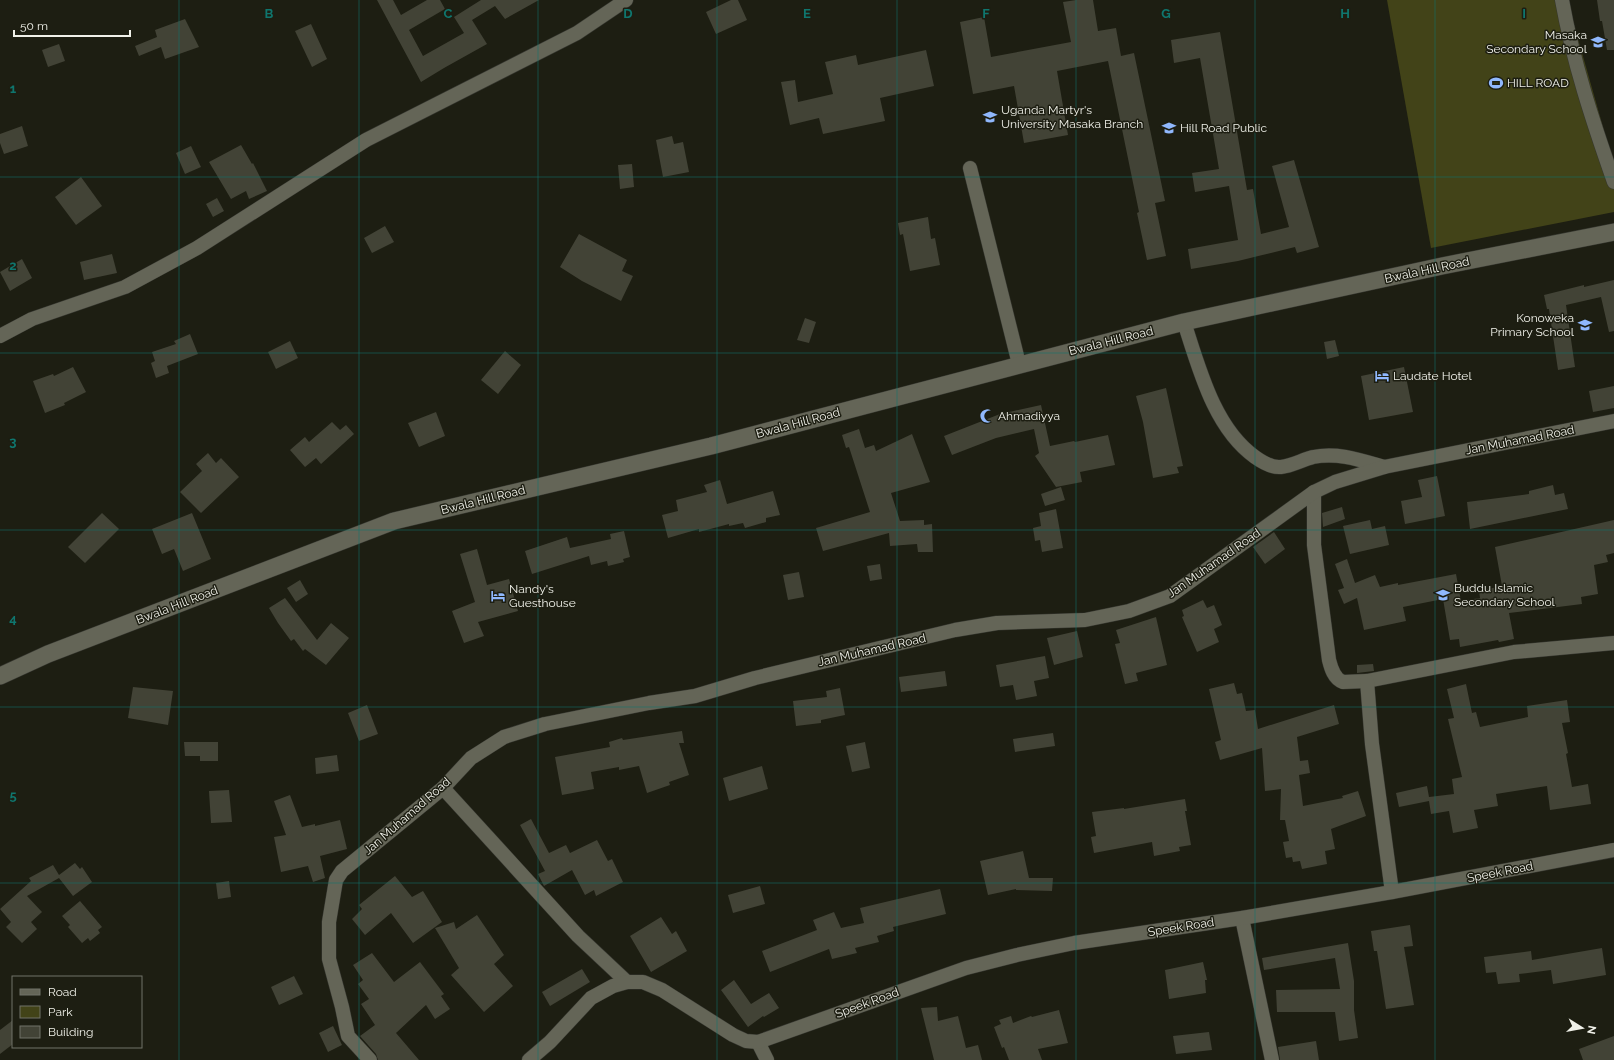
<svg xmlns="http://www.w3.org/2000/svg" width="1614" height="1060" viewBox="0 0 1614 1060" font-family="Raleway,sans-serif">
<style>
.green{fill:#424318}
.building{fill:#424336}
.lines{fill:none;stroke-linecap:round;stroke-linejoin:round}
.minor-casing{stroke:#363730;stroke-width:15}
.tertiary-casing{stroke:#363730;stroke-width:18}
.minor{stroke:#646557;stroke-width:14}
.tertiary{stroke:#646557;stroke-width:17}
.grid{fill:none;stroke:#0f766e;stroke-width:1;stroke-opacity:0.55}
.labels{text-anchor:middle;stroke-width:3;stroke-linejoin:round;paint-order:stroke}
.poi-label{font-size:12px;fill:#f0f1e9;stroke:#1d1e12;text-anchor:start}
.street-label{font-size:12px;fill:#f0f1e9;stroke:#1d1e12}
.grid-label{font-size:13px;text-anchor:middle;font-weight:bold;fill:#0f766e;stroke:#1d1e12;stroke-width:3;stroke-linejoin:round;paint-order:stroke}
</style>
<rect width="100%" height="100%" fill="#1d1e12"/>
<polygon class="green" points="1387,0 1567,0 1614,166 1614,212 1431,248"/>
<g class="building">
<polygon points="377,0 393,0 401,15 427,0 440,0 445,9 409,30 423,56 464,33 454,17 481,0 539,0 505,19 495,6 472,20 487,44 444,68 421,82"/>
<polygon points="731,0 738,0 747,20 716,34 706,12"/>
<polygon points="1076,0 1093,0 1098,31 1116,28 1121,56 1134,53 1165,201 1155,203 1166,256 1147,260 1137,213 1139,212 1108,61 1057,71 1068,135 1024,143 1014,86 973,94 960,22 984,17 991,57 1071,42 1063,2"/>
<polygon points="1597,0 1614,0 1614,50 1607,50 1602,21 1600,21"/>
<polygon points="185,19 199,47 165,59 161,47 139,56 135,46 157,37 155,30"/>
<polygon points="311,24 327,59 312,67 295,31"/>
<polygon points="1220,32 1247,190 1253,189 1261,234 1289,227 1272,166 1294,160 1319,247 1297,253 1295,247 1238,261 1191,269 1188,249 1238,240 1229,186 1195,192 1192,173 1219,169 1200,58 1174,63 1171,40"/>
<polygon points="59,44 65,61 48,67 42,50"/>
<polygon points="926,50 934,86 880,98 885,121 823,134 819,118 790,125 781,82 795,80 798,102 833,94 825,62 856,55 858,65"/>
<polygon points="22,126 28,146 4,154 0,143 0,134"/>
<polygon points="672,136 674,144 683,142 689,172 663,177 656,140"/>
<polygon points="241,145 252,164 253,163 267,191 249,199 246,191 231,199 209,162"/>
<polygon points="191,146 201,167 185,174 176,153"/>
<polygon points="632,164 634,187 620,189 618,165"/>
<polygon points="81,177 102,206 76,225 55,197"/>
<polygon points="217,198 224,211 213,217 206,204"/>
<polygon points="928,217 931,239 935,238 940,265 910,271 903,234 900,235 898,223"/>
<polygon points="385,226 394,242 372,253 364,238"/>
<polygon points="579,234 627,260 622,271 633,276 621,301 582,281 560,267"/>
<polygon points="112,254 117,273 84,280 80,262"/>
<polygon points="22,259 32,278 10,291 0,272"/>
<polygon points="1614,280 1614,331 1609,332 1601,297 1566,305 1575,367 1558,370 1549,309 1547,309 1544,295 1584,285 1584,287"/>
<polygon points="805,318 816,322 809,343 797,340"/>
<polygon points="190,334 198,354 167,366 169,373 156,378 151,363 155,361 152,352 176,344 174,341"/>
<polygon points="1335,340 1339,356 1327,359 1324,342"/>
<polygon points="290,341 298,358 276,369 268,352"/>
<polygon points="505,351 521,365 498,394 481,380"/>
<polygon points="73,367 86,392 64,403 65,405 45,413 33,381 53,374 54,376"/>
<polygon points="1404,367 1413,412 1369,420 1361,376"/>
<polygon points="1614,386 1614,408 1593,412 1589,391"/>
<polygon points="1166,388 1183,466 1177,467 1179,473 1153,478 1143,422 1136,396"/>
<polygon points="1041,405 1050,446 1074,441 1075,442 1108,435 1115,465 1080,472 1082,482 1056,487 1035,456 1039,453 1034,429 996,438 952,455 944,436 1000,414"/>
<polygon points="436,412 445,436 419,447 408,423"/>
<polygon points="332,422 340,430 346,425 354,434 321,464 316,458 305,467 290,450 305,437 309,442"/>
<polygon points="859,429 865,448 874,445 876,451 912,434 930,482 891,493 900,521 924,520 924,525 932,524 933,552 918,552 917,544 890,546 889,533 823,551 816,528 870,512 849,447 846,448 842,435"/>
<polygon points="208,453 216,463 221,458 239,477 201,513 180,492 202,471 196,464"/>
<polygon points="1437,476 1445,516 1405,524 1401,501 1422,497 1418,480"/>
<polygon points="720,480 727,504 773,491 780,515 766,518 766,522 745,528 743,523 729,526 729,524 699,532 699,529 668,538 662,515 678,511 676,500 707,492 704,485"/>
<polygon points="1553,485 1555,495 1564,493 1568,509 1470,529 1467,502 1529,494 1529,491"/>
<polygon points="1061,487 1065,500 1045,506 1041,494"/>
<polygon points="1342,507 1345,519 1323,527 1322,513"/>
<polygon points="1056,509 1063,548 1042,552 1040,540 1035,541 1033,528 1041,526 1039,513"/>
<polygon points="102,513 119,529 85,563 68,547"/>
<polygon points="192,513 211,559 183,571 174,549 162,554 152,529"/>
<polygon points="1370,520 1372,529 1385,526 1389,545 1350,554 1343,526"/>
<polygon points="1614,520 1614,553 1606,555 1608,562 1594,565 1598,594 1581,597 1582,604 1509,613 1514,639 1499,642 1498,640 1460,647 1459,639 1450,640 1443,599 1403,607 1406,621 1364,630 1357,598 1344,604 1338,590 1344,588 1335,564 1347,559 1355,583 1375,575 1380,587 1398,583 1398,585 1456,574 1461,601 1480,598 1479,591 1502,586 1495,547"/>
<polygon points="624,531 630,557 623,559 624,562 608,566 607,561 591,565 589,556 532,574 525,551 567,537 570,548 611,539 610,534"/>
<polygon points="1274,532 1285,549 1265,564 1253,547"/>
<polygon points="477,549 487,585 509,579 518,611 478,622 484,636 464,643 452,611 475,602 460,554"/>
<polygon points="880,564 882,579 870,581 867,566"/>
<polygon points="799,572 804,597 788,600 783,575"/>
<polygon points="300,580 308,594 296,602 287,588"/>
<polygon points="285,598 317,640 331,623 349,638 326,665 305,649 303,651 294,639 291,641 278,623 269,608"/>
<polygon points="1203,600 1207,608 1214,605 1222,625 1214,629 1219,642 1197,652 1182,617 1184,616 1182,610"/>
<polygon points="1156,617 1167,665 1136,673 1138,681 1125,684 1115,644 1120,643 1116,630"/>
<polygon points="1077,631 1083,657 1054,665 1047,638"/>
<polygon points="1045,656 1049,678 1034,681 1037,696 1016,700 1013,685 1000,687 996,665"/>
<polygon points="1373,664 1374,671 1357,673 1357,665"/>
<polygon points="945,671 947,686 901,692 899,677"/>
<polygon points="1234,683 1237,694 1242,693 1246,711 1255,710 1258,729 1334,705 1339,724 1297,737 1300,761 1308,760 1310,773 1299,775 1303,806 1343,798 1342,796 1358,791 1366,816 1331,829 1335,849 1325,851 1327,864 1302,869 1300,861 1293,862 1292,857 1286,858 1283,842 1289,841 1285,820 1280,820 1281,789 1265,791 1262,748 1220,760 1215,742 1221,740 1209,689"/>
<polygon points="1466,684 1472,713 1476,712 1480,727 1528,717 1527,706 1567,700 1570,722 1562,723 1568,753 1566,754 1572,787 1588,784 1591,804 1550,810 1547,786 1496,794 1498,806 1474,810 1478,828 1453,833 1449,811 1431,814 1429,801 1399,807 1396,793 1427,786 1429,797 1454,794 1452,779 1462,777 1448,719 1454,718 1447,689"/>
<polygon points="133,687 173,691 168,725 128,718"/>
<polygon points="840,688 845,715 821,720 821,723 796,726 793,701 827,697 826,691"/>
<polygon points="367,705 378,734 359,741 348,713"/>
<polygon points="682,731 684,743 679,743 689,775 669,782 670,785 647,793 639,766 619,770 619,767 591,772 594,789 562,795 555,757 610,747 609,742 622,738 623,740"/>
<polygon points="1053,733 1055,746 1015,752 1013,739"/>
<polygon points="184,742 218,742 218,761 200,761 200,756 185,756"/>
<polygon points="865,742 870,768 852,772 846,746"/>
<polygon points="337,755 339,771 316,774 315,758"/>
<polygon points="762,766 768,789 729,801 723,778"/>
<polygon points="229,790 232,822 211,823 209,791"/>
<polygon points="290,795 302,827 315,824 315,826 340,820 347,849 320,856 325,878 313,882 308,866 281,872 274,837 286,835 274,801"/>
<polygon points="1185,799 1187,811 1185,811 1191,845 1179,847 1180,851 1154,856 1152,842 1094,853 1091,837 1096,836 1092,812 1124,808 1124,809"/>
<polygon points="531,819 549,853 566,845 570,853 597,840 608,861 612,859 623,882 596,896 594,890 585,895 572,870 544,886 538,874 545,871 520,825"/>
<polygon points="1023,851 1029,878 1053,878 1052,891 1016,890 1016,889 988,895 980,861"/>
<polygon points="75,863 80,869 82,867 92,882 73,896 59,878 27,896 42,912 31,922 37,929 22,943 6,927 11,922 0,909 31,881 29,878 53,865 59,875"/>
<polygon points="395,876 412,897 423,891 442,922 413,943 391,913 365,935 352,919 362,909 359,905"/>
<polygon points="229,881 231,897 218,899 216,883"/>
<polygon points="760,886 765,904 733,913 728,895"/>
<polygon points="940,889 946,914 893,927 894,931 877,936 879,942 855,948 857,953 832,959 829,949 770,972 762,951 817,930 813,920 834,912 841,928 864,923 860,908"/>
<polygon points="80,901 102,927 98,930 100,933 90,941 88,938 82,943 68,927 70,925 62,916"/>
<polygon points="477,915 504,955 494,964 513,986 484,1012 451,975 459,968 435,928 454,922 456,929"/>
<polygon points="661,917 672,934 676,931 687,951 651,972 630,936"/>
<polygon points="1410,925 1413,946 1404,947 1414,1005 1386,1009 1377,951 1374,951 1371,931"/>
<polygon points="1348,943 1354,981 1354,1010 1358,1038 1339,1041 1335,1012 1277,1012 1276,990 1340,989 1335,958 1264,970 1262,958"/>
<polygon points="1602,948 1606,975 1553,984 1551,970 1519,974 1520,982 1498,984 1496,972 1486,973 1484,957 1531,951 1532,960"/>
<polygon points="372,953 394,982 420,962 444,994 441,996 450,1009 435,1019 426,1005 396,1033 419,1060 378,1060 376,1054 360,1036 375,1025 361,1004 369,999 358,984 363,980 353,965"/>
<polygon points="1203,962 1207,980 1205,980 1206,993 1169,999 1165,970"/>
<polygon points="582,969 590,982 550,1006 542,992"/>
<polygon points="294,976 303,994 279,1005 271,987"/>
<polygon points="734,980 751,1004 769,993 779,1008 764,1017 763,1016 748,1027 721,990"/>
<polygon points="937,1007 938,1021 958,1016 966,1048 978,1045 982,1060 934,1060 921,1008"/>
<polygon points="1059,1010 1068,1043 1038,1049 1042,1060 1009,1060 1004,1047 1002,1048 994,1027 1001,1024 999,1020 1011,1016 1013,1023 1031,1016 1032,1017"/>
<polygon points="13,1020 13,1044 0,1054 0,1030"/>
<polygon points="333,1026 342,1045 328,1052 319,1033"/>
<polygon points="1209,1032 1212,1050 1176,1054 1173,1036"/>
<polygon points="1614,1036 1614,1060 1583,1060 1579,1049"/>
<polygon points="1316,1041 1319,1060 1280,1060 1278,1047"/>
</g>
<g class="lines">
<defs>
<g id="minor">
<path d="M1562,0C1573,62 1593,122 1614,182"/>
<polyline points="970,168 1019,364"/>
<path d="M1184,322C1199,368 1214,428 1255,457C1262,462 1272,468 1281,467C1291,466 1302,460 1313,457C1338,452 1360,460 1384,467"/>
<polyline points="0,336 32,319 125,287 197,248 366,140 577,33 626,0"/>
<path d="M1314,492V545L1329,660C1331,668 1334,679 1343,682L1367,681L1514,652L1614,643"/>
<polyline points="1367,681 1372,744 1392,892"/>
<polyline points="443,788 578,936 627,982"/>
<polyline points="1242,918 1272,1060"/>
<polyline points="758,1042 767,1060"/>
<polyline points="370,1060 348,1036 342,1007 329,959 329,922 336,880 342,871 443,788 471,758 504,737 545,724 649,703 695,696 755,678 955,630 997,623 1085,620 1129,611 1170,596 1314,492 1335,482 1384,467 1614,421"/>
<polyline points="529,1060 550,1042 591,998 613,986 627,982 643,982 662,990 733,1035 746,1041 758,1042 966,968 1017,955 1074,943 1242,918 1392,892 1614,850"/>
</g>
<polyline id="tertiary" points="0,676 48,654 394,521 711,446 1184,322 1442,266 1614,232"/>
</defs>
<use href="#minor" class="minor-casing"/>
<use href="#tertiary" class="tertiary-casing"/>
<use href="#minor" class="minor"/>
<use href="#tertiary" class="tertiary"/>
</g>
<path class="grid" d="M179,0V1060M359,0V1060M538,0V1060M717,0V1060M897,0V1060M1076,0V1060M1255,0V1060M1435,0V1060M0,177H1614M0,353H1614M0,530H1614M0,707H1614M0,883H1614"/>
<defs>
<symbol id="school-bare" viewBox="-9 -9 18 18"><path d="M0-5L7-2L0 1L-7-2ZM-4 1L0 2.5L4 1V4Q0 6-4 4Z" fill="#90b8fd" stroke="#1d1e12" stroke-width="2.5" paint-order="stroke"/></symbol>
<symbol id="stadium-bare" viewBox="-9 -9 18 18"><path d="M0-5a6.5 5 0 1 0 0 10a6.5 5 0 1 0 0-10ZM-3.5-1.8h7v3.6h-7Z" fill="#90b8fd" stroke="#1d1e12" stroke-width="2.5" paint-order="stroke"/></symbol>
<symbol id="hotel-bare" viewBox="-9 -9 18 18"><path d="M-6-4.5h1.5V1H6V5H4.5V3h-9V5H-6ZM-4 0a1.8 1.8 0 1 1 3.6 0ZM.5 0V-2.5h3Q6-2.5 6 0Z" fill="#90b8fd" stroke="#1d1e12" stroke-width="2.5" paint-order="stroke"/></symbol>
<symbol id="mosque-bare" viewBox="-9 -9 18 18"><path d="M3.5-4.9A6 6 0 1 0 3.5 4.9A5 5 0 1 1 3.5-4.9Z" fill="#90b8fd" stroke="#1d1e12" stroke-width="2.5" paint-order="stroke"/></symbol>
</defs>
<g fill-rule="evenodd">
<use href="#school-bare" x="1588" y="32" width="20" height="20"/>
<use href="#stadium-bare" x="1486" y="73" width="20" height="20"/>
<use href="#school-bare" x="980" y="107" width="20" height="20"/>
<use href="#school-bare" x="1159" y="118" width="20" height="20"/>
<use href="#school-bare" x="1575" y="315" width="20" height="20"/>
<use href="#hotel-bare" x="1372" y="366" width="20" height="20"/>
<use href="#mosque-bare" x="977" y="406" width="20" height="20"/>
<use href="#school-bare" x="1433" y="585" width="20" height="20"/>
<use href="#hotel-bare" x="488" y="586" width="20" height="20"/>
</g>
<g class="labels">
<g class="poi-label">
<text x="1587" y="39" text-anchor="end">Masaka<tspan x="1587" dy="14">Secondary School</tspan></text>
<text x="1507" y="87">HILL ROAD</text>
<text x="1001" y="114">Uganda Martyr's<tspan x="1001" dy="14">University Masaka Branch</tspan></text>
<text x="1180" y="132">Hill Road Public</text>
<text x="1574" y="322" text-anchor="end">Konoweka<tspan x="1574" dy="14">Primary School</tspan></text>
<text x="1393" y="380">Laudate Hotel</text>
<text x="998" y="420">Ahmadiyya</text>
<text x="1454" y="592">Buddu Islamic<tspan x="1454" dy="14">Secondary School</tspan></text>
<text x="509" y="593">Nandy's<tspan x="509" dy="14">Guesthouse</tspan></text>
</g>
<g class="street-label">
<text transform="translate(1427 270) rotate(-12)" y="4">Bwala Hill Road</text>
<text transform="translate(1111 341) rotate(-14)" y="4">Bwala Hill Road</text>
<text transform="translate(798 423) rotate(-15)" y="4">Bwala Hill Road</text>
<text transform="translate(1520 440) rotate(-11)" y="4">Jan Muhamad Road</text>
<text transform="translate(483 500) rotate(-14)" y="4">Bwala Hill Road</text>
<text transform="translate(1214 563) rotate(-35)" y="4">Jan Muhamad Road</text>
<text transform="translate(177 605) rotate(-21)" y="4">Bwala Hill Road</text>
<text transform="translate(872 650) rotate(-13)" y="4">Jan Muhamad Road</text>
<text transform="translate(407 816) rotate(-41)" y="4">Jan Muhamad Road</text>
<text transform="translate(1500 872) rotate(-11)" y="4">Speek Road</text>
<text transform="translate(1181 927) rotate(-9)" y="4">Speek Road</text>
<text transform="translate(867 1003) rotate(-20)" y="4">Speek Road</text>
</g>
</g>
<g class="grid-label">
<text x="269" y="18">B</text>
<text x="448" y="18">C</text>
<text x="628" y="18">D</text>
<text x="807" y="18">E</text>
<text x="986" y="18">F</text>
<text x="1166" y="18">G</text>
<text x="1345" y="18">H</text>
<text x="1524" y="18">I</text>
<text x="13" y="93">1</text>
<text x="13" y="270">2</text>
<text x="13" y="446">3</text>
<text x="13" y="623">4</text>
<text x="13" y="800">5</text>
</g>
<rect x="12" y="976" width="130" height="72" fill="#1d1e12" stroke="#717268"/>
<rect x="20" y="989" width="20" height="6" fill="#646557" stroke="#717268"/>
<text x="48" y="996" font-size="12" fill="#f0f1e9">Road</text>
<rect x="20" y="1006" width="20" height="12" fill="#424318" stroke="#717268"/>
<text x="48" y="1016" font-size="12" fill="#f0f1e9">Park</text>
<rect x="20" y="1026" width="20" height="12" fill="#424336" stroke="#717268"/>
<text x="48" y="1036" font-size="12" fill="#f0f1e9">Building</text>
<g transform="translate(1582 1028) rotate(101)" stroke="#1d1e12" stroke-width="3" paint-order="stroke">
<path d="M0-3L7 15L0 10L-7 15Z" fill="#f0f1e9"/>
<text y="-6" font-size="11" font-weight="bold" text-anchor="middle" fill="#f0f1e9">N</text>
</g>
<path d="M14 30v6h116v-6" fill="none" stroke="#f0f1e9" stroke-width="2"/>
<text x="20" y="30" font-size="12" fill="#f0f1e9" stroke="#1d1e12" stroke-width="3" paint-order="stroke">50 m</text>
</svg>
